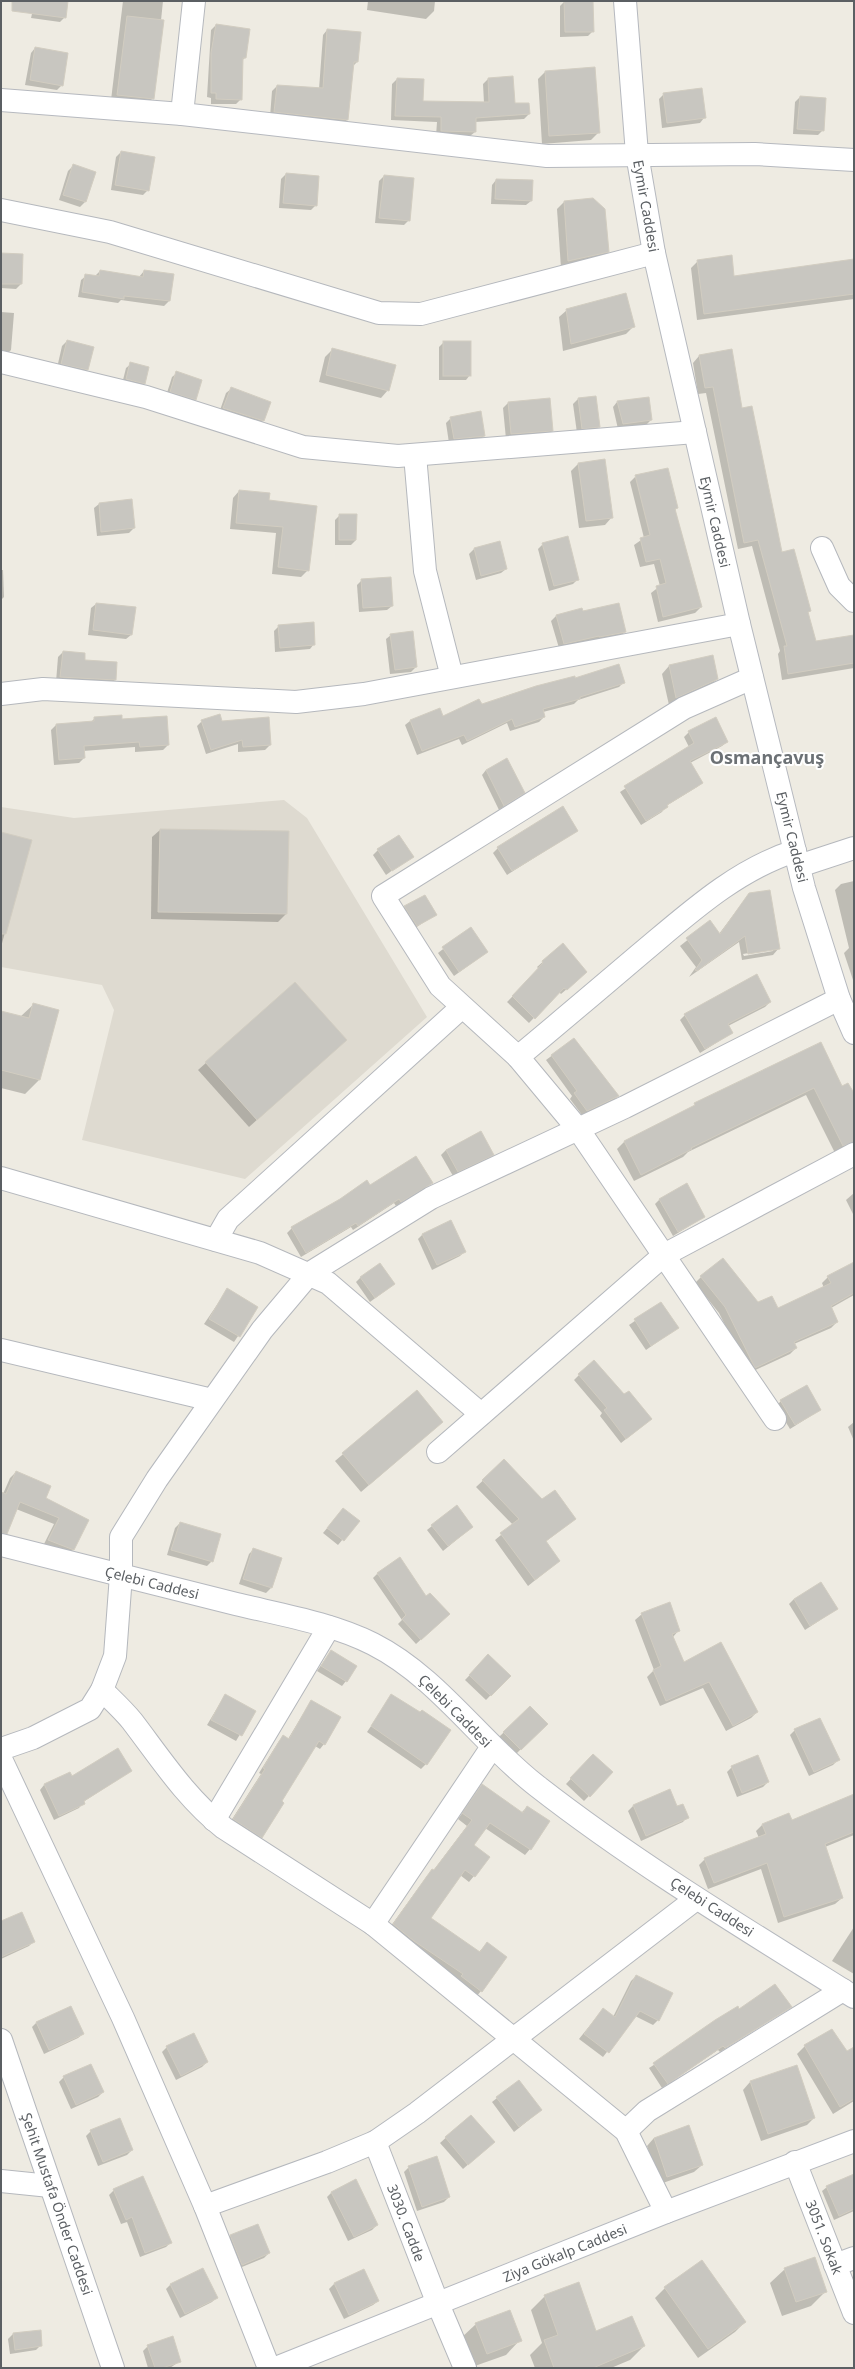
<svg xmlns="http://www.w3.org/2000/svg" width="855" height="2369" viewBox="0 0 855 2369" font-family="'Noto Sans',sans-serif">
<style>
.education{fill:#dedad0}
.shadow{fill:#0003;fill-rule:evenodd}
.building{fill:#c8c6c0;stroke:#d2cdc1}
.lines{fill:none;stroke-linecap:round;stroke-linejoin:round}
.street-casing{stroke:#b5b8bd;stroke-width:24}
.secondary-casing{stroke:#b6b9bf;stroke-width:24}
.street{stroke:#fff;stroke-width:22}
.secondary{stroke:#fff;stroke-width:22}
.labels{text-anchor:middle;stroke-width:4;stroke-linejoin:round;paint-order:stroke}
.street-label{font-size:14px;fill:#5b5f63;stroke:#fff}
.district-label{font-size:18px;font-weight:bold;fill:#6c7175;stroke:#fff}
</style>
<rect width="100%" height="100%" fill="#eeebe2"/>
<polygon class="education" points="284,800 307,818 427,1017 245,1179 82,1140 114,1010 102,985 1,967 1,807 74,818"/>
<g class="shadow">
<polygon points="35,1 64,1 65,17 60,22 31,18"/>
<polygon points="123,1 163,1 153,98 146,105 111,100"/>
<polygon points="368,1 435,1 434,11 426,19 367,10"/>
<polygon points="565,1 592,1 593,31 588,36 560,37 560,6"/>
<polygon points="216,25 245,58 241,61 241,99 236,104 211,104 211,98 207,97 211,30"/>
<polygon points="327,30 357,62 352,67 347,120 342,125 270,117 272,91 277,86 319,89 323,35"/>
<polygon points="35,48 62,85 57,90 25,85 31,53"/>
<polygon points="545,72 599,132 591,140 542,144 538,79"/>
<polygon points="397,79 422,102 484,103 483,84 488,79 514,104 529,114 524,119 475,122 475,132 470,136 436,136 437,122 391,120 392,84"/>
<polygon points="664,94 704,118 700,123 662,128 659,99"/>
<polygon points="800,97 825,98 823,130 818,135 793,134 795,102"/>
<polygon points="121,152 148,190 143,195 111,190 116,157"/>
<polygon points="73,166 94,172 85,202 80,207 59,200 68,171"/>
<polygon points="286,174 316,205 311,210 279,208 281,179"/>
<polygon points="384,176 409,220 404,225 375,223 379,181"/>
<polygon points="496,180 531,201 526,205 491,204 492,185"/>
<polygon points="564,202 608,252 600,259 561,268 557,209"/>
<polygon points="1,254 22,255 21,284 16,289 1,288"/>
<polygon points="698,261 733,277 854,261 854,299 697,320 691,268"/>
<polygon points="100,271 139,277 144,271 172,275 169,301 164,306 121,300 118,303 78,297 81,280 86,276 95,276"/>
<polygon points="567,310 634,326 626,334 563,351 559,317"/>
<polygon points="1,312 14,313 11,350 6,355 1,354"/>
<polygon points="67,341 87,370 82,375 57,368 62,346"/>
<polygon points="444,342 470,375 466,380 439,380 439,347"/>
<polygon points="333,349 388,390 381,398 319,382 325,357"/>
<polygon points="731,351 741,409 781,553 810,611 807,613 815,642 854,636 854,668 782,680 778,654 780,651 752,546 738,549 706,393 698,394 693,363 699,356"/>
<polygon points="131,364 144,383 139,388 122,384 126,368"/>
<polygon points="177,373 195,399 190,404 166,396 172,377"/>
<polygon points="231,389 270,403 263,421 258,426 219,413 226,393"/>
<polygon points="549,399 552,431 547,436 506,439 503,408 508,403"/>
<polygon points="578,399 599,426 594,431 577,433 573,404"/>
<polygon points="617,402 651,420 646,425 618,429 613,407"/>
<polygon points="451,418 484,436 479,441 449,443 446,423"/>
<polygon points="579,463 612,517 605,525 579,528 571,471"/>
<polygon points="636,476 677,508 675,510 701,607 695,613 658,622 651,593 660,586 654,564 640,567 634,545 644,538 630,482"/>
<polygon points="239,491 268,501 308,570 301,577 272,574 276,533 230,529 233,498"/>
<polygon points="131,500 134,528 129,533 97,536 94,508 99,504"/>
<polygon points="340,515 356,540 351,545 335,545 335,520"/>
<polygon points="499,542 506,569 501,573 476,580 469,554 474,549"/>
<polygon points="543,544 578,579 573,584 549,591 538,549"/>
<polygon points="1,570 3,570 4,597 1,600"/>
<polygon points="362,580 392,606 387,610 359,612 357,585"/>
<polygon points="96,604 131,635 126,639 88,635 91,608"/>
<polygon points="581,609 582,612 625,632 620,637 594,642 594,640 559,648 551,621 556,616"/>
<polygon points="279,626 314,644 310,649 275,652 274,631"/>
<polygon points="391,635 416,667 411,672 390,674 386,639"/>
<polygon points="63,652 115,680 110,685 56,682 58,657"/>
<polygon points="712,656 717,679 710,686 669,705 662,674 669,666"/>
<polygon points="574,679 624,682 619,687 578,700 574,704 543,712 544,717 539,722 510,731 507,723 462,745 459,739 417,755 405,725 410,721 442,717"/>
<polygon points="95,718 122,720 168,745 163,750 135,752 135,747 83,751 84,758 79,763 54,765 51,730 56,725 91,722"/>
<polygon points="268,719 270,745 265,750 238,752 238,744 206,754 197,726 202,721 221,722"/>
<polygon points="689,732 727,742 722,746 690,763 702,783 697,787 666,806 662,812 641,825 620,792 689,747 684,737"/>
<polygon points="486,770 524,792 499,810 482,775"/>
<polygon points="160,830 288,832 286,914 278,922 151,919 152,837"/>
<polygon points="577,831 507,875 493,853 498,848"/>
<polygon points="1,833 30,841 1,947"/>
<polygon points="378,850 412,856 386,875 373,855"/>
<polygon points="854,881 854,980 853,980 844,953 849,948 835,890 841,884"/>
<path d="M749,894L779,948L773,955L742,960L739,942L689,977L696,967L680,946L710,922L719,934ZM773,949V951L744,956L743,954Z"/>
<polygon points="405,907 435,915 412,930 400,912"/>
<polygon points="470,928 487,952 454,976 438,953"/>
<polygon points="562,945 581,977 561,994 559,992 529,1023 507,1002 539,969 537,967"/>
<polygon points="295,984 338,1047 249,1127 198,1070"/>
<polygon points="770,1002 765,1007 728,1026 732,1033 700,1053 680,1020 685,1015"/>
<polygon points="34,1004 39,1080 25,1094 1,1088 1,1012 20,1017"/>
<polygon points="574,1039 618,1096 613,1101 582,1115 570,1099 572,1096 546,1060"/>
<polygon points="821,1043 842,1087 854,1096 854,1152 835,1153 806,1095 688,1152 683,1157 634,1181 617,1149 625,1141"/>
<polygon points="480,1132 493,1155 488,1159 453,1176 441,1155 446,1150"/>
<polygon points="431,1183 396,1206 394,1203 353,1230 351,1227 301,1257 287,1233 292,1228 369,1186"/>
<polygon points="854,1193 854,1216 846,1200"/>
<polygon points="660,1199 704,1217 673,1236 655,1204"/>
<polygon points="423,1234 465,1251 460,1256 432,1270 418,1239"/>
<polygon points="854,1263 854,1295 831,1308 837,1322 831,1328 794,1344 796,1348 790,1354 749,1373 719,1313 695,1283 701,1277 758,1303 777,1309 824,1288 822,1283 828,1277"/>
<polygon points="361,1277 394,1284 370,1302 356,1282"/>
<polygon points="227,1290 257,1308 234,1342 204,1324"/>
<polygon points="661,1303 677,1328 646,1350 629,1325"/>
<polygon points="579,1375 645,1424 621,1443 600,1416 602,1413 574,1380"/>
<polygon points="416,1392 442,1422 361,1492 335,1461"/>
<polygon points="781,1401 820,1410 790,1429 776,1406"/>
<polygon points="854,1422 854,1441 848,1427"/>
<polygon points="504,1461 542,1500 575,1519 545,1542 559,1561 528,1586 495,1540 513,1525 476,1487"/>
<polygon points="16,1472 45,1498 88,1520 73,1550 67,1556 43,1546 54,1524 16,1509 1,1532 1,1493 3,1494 10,1478"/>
<polygon points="343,1509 358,1521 338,1545 323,1533"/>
<polygon points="180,1523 212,1561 207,1566 167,1555 175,1528"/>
<polygon points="432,1526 472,1527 443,1551 427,1530"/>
<polygon points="254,1549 281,1558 271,1588 266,1593 239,1584 249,1554"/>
<polygon points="377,1574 426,1598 443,1619 416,1644 398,1624 402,1620 373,1578"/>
<polygon points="794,1599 837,1609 805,1630 789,1604"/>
<polygon points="642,1614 679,1630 673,1637 684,1663 757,1712 751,1718 726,1731 703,1688 660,1706 647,1677 654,1670 635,1620"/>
<polygon points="331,1651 346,1681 342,1686 317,1671"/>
<polygon points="488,1656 509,1676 486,1700 465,1680"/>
<polygon points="225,1695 254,1711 236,1741 207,1725"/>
<polygon points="392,1695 426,1764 421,1769 367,1732"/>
<polygon points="311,1701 324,1744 320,1749 315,1746 256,1842 229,1824 261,1774 259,1773 279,1741 283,1737 288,1739"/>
<polygon points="530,1707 546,1724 516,1754 499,1737"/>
<polygon points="795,1730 838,1760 833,1765 809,1776 790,1735"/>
<polygon points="593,1755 612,1772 584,1801 566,1784"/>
<polygon points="732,1767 768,1782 763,1787 737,1797 727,1772"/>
<polygon points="131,1771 83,1802 79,1808 54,1820 40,1790 44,1785 70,1773 72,1778"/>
<polygon points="482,1786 521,1813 527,1807 530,1849 525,1855 485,1828 472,1846 474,1876 469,1882 460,1875 429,1918 479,1952 487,1943 481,1991 476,1997 388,1930 427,1876 433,1871 467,1826 458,1819"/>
<polygon points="669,1791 676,1807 687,1817 683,1822 641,1841 628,1811 633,1806"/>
<polygon points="854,1800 854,1835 825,1847 842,1898 835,1904 778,1923 761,1869 708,1889 699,1865 705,1859 759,1838 756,1831 762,1825 788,1814 791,1821"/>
<polygon points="1,1923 34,1941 29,1946 1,1959"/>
<polygon points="854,1927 854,1974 832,1961"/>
<polygon points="636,1976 658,2020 653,2025 635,2016 603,2057 579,2039 599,2014 613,2017 631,1981"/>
<polygon points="790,2007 720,2052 718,2050 662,2088 649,2068 739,2011"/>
<polygon points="37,2022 83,2034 78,2038 44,2054 32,2027"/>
<polygon points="831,2030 847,2052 854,2049 854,2101 833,2114 797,2054 805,2046"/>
<polygon points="167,2047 207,2062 202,2067 176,2080 162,2052"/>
<polygon points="64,2077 103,2092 98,2097 71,2109 59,2082"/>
<polygon points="750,2082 814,2118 807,2125 761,2141 743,2090"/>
<polygon points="497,2098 541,2110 514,2132 492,2102"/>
<polygon points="470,2116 488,2147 463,2169 440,2143"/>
<polygon points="91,2131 132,2150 127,2155 98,2166 86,2136"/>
<polygon points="654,2138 702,2165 694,2172 660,2184 647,2146"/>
<polygon points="409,2167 449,2197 444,2202 417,2211 404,2172"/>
<polygon points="854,2175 854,2211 834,2220 822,2191 827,2187"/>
<polygon points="114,2190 171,2242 166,2247 140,2257 127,2222 121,2224 109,2195"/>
<polygon points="332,2192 377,2225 372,2230 348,2241 327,2197"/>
<polygon points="230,2236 269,2253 264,2258 237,2269 226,2241"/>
<polygon points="785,2269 826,2291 811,2306 782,2316 770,2283"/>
<polygon points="364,2270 378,2301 373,2305 344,2319 329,2289 334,2284"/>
<polygon points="171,2284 217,2297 212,2302 180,2318 166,2289"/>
<polygon points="665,2288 745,2322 735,2332 698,2358 655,2298"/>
<polygon points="545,2296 596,2332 644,2346 630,2360 611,2368 535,2368 530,2355 542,2343 531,2310"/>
<polygon points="476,2324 520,2340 506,2355 472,2367 461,2338"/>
<polygon points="13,2334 41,2345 36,2350 10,2354 8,2339"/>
<polygon points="148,2346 180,2361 170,2368 148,2368 143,2351"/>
</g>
<g class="building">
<polygon points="12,1 68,1 66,18 12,11"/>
<polygon points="564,1 593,1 594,32 565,32"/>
<polygon points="127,16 164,20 154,99 117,95"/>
<polygon points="216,24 250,29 246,58 243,58 242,100 216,99 216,93 211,93 211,53"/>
<polygon points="327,29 361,32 358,62 354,62 348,120 274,112 277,85 323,88"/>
<polygon points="35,47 68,53 63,86 30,80"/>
<polygon points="595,67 600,133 549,136 545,71"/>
<polygon points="513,76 515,103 529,103 530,114 476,118 476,132 441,131 441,117 395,116 397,78 424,79 423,101 489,102 488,78"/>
<polygon points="702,88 706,118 667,123 663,93"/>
<polygon points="800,96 826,98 824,131 797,129"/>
<polygon points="121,151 155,157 149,191 115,185"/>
<polygon points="73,164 96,172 86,202 63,195"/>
<polygon points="286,173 319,176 317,206 283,203"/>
<polygon points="384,175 414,178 410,221 379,218"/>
<polygon points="496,179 533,180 532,201 495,199"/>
<polygon points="593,198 605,209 609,252 568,261 564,201"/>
<polygon points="1,253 23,254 22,284 1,284"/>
<polygon points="732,255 734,276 854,259 854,294 704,314 697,260"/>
<polygon points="100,270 143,277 144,270 174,274 170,301 124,296 124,299 82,292 85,274 99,276"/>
<polygon points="626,293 635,327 571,344 566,309"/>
<polygon points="67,340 94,347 88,370 61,364"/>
<rect x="443" y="341" width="28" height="35"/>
<polygon points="332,348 396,365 389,391 326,375"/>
<polygon points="732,349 742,408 752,406 782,552 794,549 811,611 808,612 816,641 854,635 854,663 788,674 784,646 787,646 758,540 744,543 713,387 705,388 699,355"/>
<polygon points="130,362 149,367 145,384 126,379"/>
<polygon points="176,371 202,380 196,400 170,392"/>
<polygon points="231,387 271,402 264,421 223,408"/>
<polygon points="596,396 600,427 582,429 578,398"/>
<polygon points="649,397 652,420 623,424 617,401"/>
<polygon points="550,398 553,431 511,434 508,402"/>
<polygon points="481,411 485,436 454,439 450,417"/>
<polygon points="605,459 613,518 586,521 578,463"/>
<polygon points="668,468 678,508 675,509 702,607 663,617 656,586 666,583 660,559 646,562 640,538 650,535 635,475"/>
<polygon points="239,490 270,493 269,500 317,506 309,571 278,567 283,527 236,523"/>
<polygon points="132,499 135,528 101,532 99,503"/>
<polygon points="339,514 357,514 356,540 339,540"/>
<polygon points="568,536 579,580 554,586 542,543"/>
<polygon points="500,541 507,569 481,576 474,548"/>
<polygon points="391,577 393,606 363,608 361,579"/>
<polygon points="96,603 136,607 132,635 93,630"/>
<polygon points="619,603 626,632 599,637 599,636 564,644 556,615 582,608 583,611"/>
<polygon points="314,622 315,645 280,648 278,625"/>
<polygon points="413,631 417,667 395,670 390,634"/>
<polygon points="63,651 85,653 85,660 117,662 116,680 60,677"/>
<polygon points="713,655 718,679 676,698 669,665"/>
<polygon points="619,664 625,683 580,697 580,699 543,709 545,717 515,727 512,719 467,741 464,735 422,751 410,720 440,708 443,716 479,699 482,704 536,686 575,676 575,678"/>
<polygon points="220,714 222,721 269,717 271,745 243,747 242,740 211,750 201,720"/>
<polygon points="122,715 122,719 167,716 169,745 140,747 139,742 84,746 85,758 59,760 56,724 94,721 94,717"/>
<polygon points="716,717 728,742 690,761 703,783 667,805 668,807 646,821 624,786 694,743 688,731"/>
<polygon points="507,758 525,793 504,806 486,770"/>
<polygon points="563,806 578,831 512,871 497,847"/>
<polygon points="160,829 289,831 287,914 158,912"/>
<polygon points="1,832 32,840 6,934 1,934"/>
<polygon points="399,835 414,857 392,871 377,849"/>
<polygon points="770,890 780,949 748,954 745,936 697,971 695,970 702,960 686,938 710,920 720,934 749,893"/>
<polygon points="425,895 437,915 417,926 404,906"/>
<polygon points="471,927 488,952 459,972 442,947"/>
<polygon points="563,943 587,972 567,990 564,988 535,1019 512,996 543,963 542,961"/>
<polygon points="757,974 771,1002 728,1024 733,1033 705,1049 684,1014"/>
<polygon points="295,982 347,1040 257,1120 205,1062"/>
<polygon points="33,1003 59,1010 40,1080 1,1070 1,1011 29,1018"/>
<polygon points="574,1038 619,1096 587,1111 574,1093 577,1091 551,1055"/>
<polygon points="821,1042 842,1086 848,1083 854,1093 854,1142 843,1146 814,1088 691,1148 692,1149 641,1175 624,1141 695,1105 694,1103"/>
<polygon points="481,1131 494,1155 458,1172 446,1150"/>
<polygon points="416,1156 433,1183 401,1202 399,1199 358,1226 356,1223 306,1253 291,1227 340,1199 367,1180 370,1185"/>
<polygon points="687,1183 705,1217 678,1232 659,1199"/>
<polygon points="451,1220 466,1252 437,1265 422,1234"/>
<polygon points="723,1258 758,1302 772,1296 778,1308 831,1283 827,1276 854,1262 854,1293 831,1306 838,1322 794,1342 797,1348 755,1368 725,1307 700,1276"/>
<polygon points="380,1263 395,1284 375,1298 360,1277"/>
<polygon points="227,1288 258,1307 240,1337 209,1319"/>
<polygon points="661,1302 679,1328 651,1346 634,1319"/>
<polygon points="594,1360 624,1394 629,1391 652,1419 626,1439 604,1410 607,1408 578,1374"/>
<polygon points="807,1385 821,1410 795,1425 780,1400"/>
<polygon points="417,1390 443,1422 369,1485 342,1453"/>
<polygon points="504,1459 542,1499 555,1490 576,1519 546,1541 560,1561 535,1580 500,1533 519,1519 482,1480"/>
<polygon points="16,1471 51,1486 46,1498 89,1520 74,1550 48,1540 59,1518 20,1502 7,1534 1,1533 1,1492 6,1494"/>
<polygon points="457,1505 473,1527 448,1546 431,1525"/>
<polygon points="343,1508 360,1521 344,1541 327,1528"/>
<polygon points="180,1522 221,1534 213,1562 171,1550"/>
<polygon points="253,1548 282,1558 272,1588 243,1579"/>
<polygon points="400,1557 426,1596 430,1593 450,1614 421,1640 402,1619 406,1615 377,1573"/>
<polygon points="821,1582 838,1609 810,1626 794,1599"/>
<polygon points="670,1602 680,1631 672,1634 684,1662 721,1642 758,1712 733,1726 709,1682 666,1701 653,1670 661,1666 641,1613"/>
<polygon points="331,1650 357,1666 347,1682 321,1666"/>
<polygon points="488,1654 511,1676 491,1696 469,1675"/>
<polygon points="225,1694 256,1711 242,1736 211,1720"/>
<polygon points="391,1694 420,1712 422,1710 451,1730 427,1765 371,1726"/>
<polygon points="311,1700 341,1717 325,1745 319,1741 282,1801 284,1803 262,1838 233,1819 265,1769 263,1768 283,1735 289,1739"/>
<polygon points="530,1706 548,1724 521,1750 503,1732"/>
<polygon points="820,1718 840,1760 814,1772 794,1729"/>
<polygon points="118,1748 132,1771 84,1801 85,1804 59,1816 44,1784 70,1772 72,1776"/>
<polygon points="593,1754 613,1772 590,1797 570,1778"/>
<polygon points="758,1755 769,1782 742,1793 731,1766"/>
<polygon points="482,1784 523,1813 527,1806 550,1821 531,1850 490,1823 474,1845 490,1857 475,1877 465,1870 431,1918 480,1952 487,1942 507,1957 482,1992 461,1976 463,1974 414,1941 393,1924 432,1869 434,1870 472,1820 462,1813"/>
<polygon points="670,1789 677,1806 683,1804 689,1818 646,1836 633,1805"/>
<polygon points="854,1794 854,1832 825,1844 843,1898 784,1917 767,1863 714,1883 704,1858 766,1834 762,1824 789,1813 792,1820"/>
<polygon points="22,1912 35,1942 1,1957 1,1921"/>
<polygon points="636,1975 673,1993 659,2021 640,2011 609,2053 584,2034 603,2008 615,2017"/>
<polygon points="775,1984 792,2007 725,2048 723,2046 668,2084 653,2063 715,2020 738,2006 739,2009"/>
<polygon points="71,2006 84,2034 49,2050 36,2022"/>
<polygon points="832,2029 847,2051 854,2047 854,2099 840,2107 804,2045"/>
<polygon points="194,2033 208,2062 181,2076 166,2046"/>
<polygon points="91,2064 104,2092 76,2105 63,2076"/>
<polygon points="797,2065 815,2118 768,2134 750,2081"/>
<polygon points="519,2080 542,2110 519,2127 496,2097"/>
<polygon points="471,2115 495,2142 468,2165 445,2137"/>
<polygon points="120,2118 133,2150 103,2162 90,2130"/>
<polygon points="689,2125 703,2165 667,2177 654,2138"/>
<polygon points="437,2156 450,2197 422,2207 408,2166"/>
<polygon points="854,2174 854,2209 839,2216 826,2186"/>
<polygon points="143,2176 172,2243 145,2253 132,2217 126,2220 113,2189"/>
<polygon points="356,2179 378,2225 354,2237 331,2192"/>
<polygon points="258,2224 270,2253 242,2265 230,2235"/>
<polygon points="815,2257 827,2292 796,2302 784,2268"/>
<polygon points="702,2260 746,2322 708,2349 664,2287"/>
<polygon points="203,2268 218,2298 185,2314 170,2284"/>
<polygon points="364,2269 379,2301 349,2315 334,2283"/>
<polygon points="579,2282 596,2331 632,2316 645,2346 593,2368 554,2368 544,2340 558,2335 544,2295"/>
<polygon points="510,2310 522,2341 487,2354 475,2323"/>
<polygon points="41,2330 42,2346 15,2350 13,2333"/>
<polygon points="173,2336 181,2362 162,2368 155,2368 147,2345"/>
</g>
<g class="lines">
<defs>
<g id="street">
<polyline points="182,114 194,1"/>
<polyline points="1,210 110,232 379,313 421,314 654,253"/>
<polyline points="1,362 146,397 303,447 398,456 695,432"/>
<polyline points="415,455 425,571 452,677"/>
<polyline points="822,548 839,586 854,601"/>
<polyline points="752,678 684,708 383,896 440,986 518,1057 578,1129 775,1419"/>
<polyline points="1,694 43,689 296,702 364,694 739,624"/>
<polyline points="799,866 854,848"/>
<path d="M518,1057C559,1023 599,989 639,955C687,915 735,870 795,851"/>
<polyline points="1,1178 260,1253 328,1283 481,1414"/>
<polyline points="216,1240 228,1219 462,1007"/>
<polyline points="1,1350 212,1400"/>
<polyline points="438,1452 664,1255 854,1154"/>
<path d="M102,1690C112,1700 123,1710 132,1721C161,1759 186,1798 224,1828L373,1924L626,2131L666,2212"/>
<polyline points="1,1749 33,1738 90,1709 102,1690 115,1656 121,1575 121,1537 157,1479 262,1330 310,1273 431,1198 625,1107 839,999"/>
<polyline points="1,1759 123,2018 205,2206 269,2368"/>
<polyline points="214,1820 329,1627"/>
<polyline points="373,1924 492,1747"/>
<polyline points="1,2040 113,2368"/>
<polyline points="626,2131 647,2111 843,1990"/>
<polyline points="375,2142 438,2304 465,2368"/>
<polyline points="795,2162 854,2313"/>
<polyline points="1,2181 50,2186"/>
<polyline points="205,2206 327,2162 375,2142 417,2113 696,1899"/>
<polyline points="835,2265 854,2258"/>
</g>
<g id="secondary">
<polyline points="625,1 637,154 654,253 739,624 804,888 839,999 854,1033"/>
<polyline points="1,100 182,114 547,156 755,154 854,160"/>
<path d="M1,1545C79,1565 158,1584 236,1604C282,1615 331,1623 373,1644C438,1677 480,1742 537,1786C637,1864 747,1930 854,1997"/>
<polyline points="276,2368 666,2212 854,2141"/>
</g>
</defs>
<use href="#street" class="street-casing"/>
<use href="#secondary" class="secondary-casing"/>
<use href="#street" class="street"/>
<use href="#secondary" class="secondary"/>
</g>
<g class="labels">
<g class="street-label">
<text transform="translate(646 206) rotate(80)" y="5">Eymir Caddesi</text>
<text transform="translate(715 522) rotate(77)" y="5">Eymir Caddesi</text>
<text transform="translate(792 837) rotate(76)" y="5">Eymir Caddesi</text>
<text transform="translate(152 1583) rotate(14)" y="5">Çelebi Caddesi</text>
<text transform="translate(455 1711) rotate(45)" y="5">Çelebi Caddesi</text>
<text transform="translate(712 1907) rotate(33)" y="5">Çelebi Caddesi</text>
<text transform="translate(57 2204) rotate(71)" y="5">Şehit Mustafa Önder Caddesi</text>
<text transform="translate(406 2223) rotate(69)" y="5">3030. Cadde</text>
<text transform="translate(824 2237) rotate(69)" y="5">3051. Sokak</text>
<text transform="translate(565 2253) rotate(-22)" y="5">Ziya Gökalp Caddesi</text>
</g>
<g class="district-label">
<text x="767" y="764">Osmançavuş</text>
</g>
</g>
<rect width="855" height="2369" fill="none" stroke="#5b5f63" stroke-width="4"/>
</svg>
